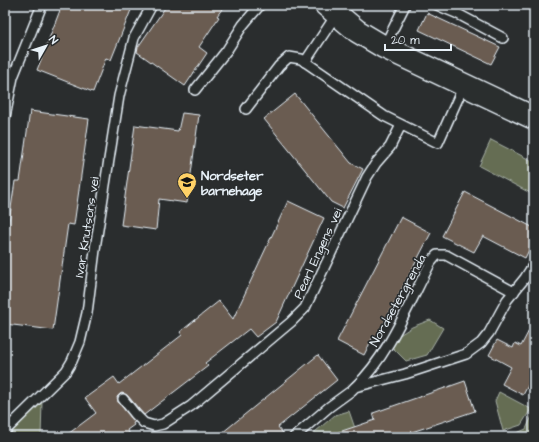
<svg xmlns="http://www.w3.org/2000/svg" width="539" height="442" viewBox="0 0 539 442" font-family="'Architects Daughter',sans-serif">
<style>
.green{fill:#656d53;stroke:#a6afa6}
.building{fill:#6a5c51;stroke:#e8f1f8}
.lines{fill:none;stroke-linecap:round;stroke-linejoin:round}
.service-casing{stroke:#e8f1f8;stroke-width:12}
.secondary-casing{stroke:#e8f1f8;stroke-width:25}
.service{stroke:#2a2d2e;stroke-width:9}
.secondary{stroke:#2a2d2e;stroke-width:22}
.labels{text-anchor:middle;stroke-width:3.5;stroke-linejoin:round;paint-order:stroke}
.poi-label{font-size:13px;font-weight:bold;fill:#e8f1f8;stroke:#2a2d2e;text-anchor:start}
.street-label{font-size:13px;fill:#e8f1f8;stroke:#2a2d2e}
</style>
<rect width="100%" height="100%" fill="#2a2d2e"/>
<filter id="ink" filterUnits="userSpaceOnUse"><feTurbulence type="fractalNoise" baseFrequency=".025" numOctaves="2"/><feDisplacementMap in="SourceGraphic" scale="8" xChannelSelector="R" yChannelSelector="G"/><feConvolveMatrix kernelMatrix="1 2 1 2 8 2 1 2 1" color-interpolation-filters="sRGB"/></filter>
<g filter="url(#ink)">
<g class="green">
<polygon points="491,140 534,162 534,195 479,166"/>
<polygon points="430,320 443,328 427,355 406,361 392,347 398,336 412,327"/>
<polygon points="499,392 531,409 521,425 503,431 495,401"/>
<polygon points="42,401 41,437 6,437"/>
<polygon points="349,411 358,437 309,437 335,415"/>
<polygon points="534,412 534,437 508,437 526,429"/>
</g>
<g class="building">
<polygon points="62,5 133,5 111,60 106,58 93,92 37,70"/>
<polygon points="167,5 225,5 217,16 219,17 199,47 207,53 185,86 137,52 138,47"/>
<polygon points="427,13 500,47 491,64 419,30"/>
<polygon points="295,94 351,163 363,169 343,208 331,202 264,119"/>
<polygon points="30,111 89,119 74,225 68,224 53,330 5,324 5,249 15,181 20,181"/>
<polygon points="182,113 199,115 187,203 159,199 156,230 121,225 135,125 178,131"/>
<polygon points="465,192 534,228 534,240 525,258 483,236 474,252 442,236"/>
<polygon points="288,201 324,218 276,322 256,337 249,329 205,363 208,366 144,415 127,395 122,393 120,394 117,397 118,402 135,422 133,423 134,425 127,430 132,437 64,437 96,413 85,398 114,377 119,384 182,335 180,332 219,301 233,319"/>
<polygon points="401,217 431,233 376,339 373,337 364,355 337,341"/>
<polygon points="534,321 534,379 532,378 523,395 502,384 511,367 489,355 497,340 513,348 515,343 521,346"/>
<polygon points="318,355 337,380 278,427 286,437 217,437"/>
<polygon points="465,381 475,411 397,437 333,437 333,434 375,420 373,413"/>
</g>
<g class="lines">
<defs>
<g id="service">
<polyline points="437,5 456,13 503,38"/>
<polyline points="384,47 405,5"/>
<polyline points="305,62 336,15"/>
<polyline points="195,90 227,50 243,25 260,5"/>
<polyline points="246,109 279,66 289,57 301,59 384,116 438,143 464,85"/>
<polyline points="5,117 13,77 42,5"/>
<path d="M356,386C388,357 410,301 431,262L437,255H446L514,292"/>
<polyline points="123,399 135,414 144,423 154,426 163,424 191,406 291,322 305,308 367,177 376,163 390,147 401,125"/>
<polyline points="5,431 66,371 72,361 80,342 87,313 96,242 119,96 134,38 152,5"/>
<polyline points="294,437 329,407 351,391 355,387 405,374 466,354 481,343 489,333 507,300 525,278 534,264"/>
</g>
<polyline id="secondary" points="326,5 357,31 384,47 534,118"/>
</defs>
<use href="#service" class="service-casing"/>
<use href="#secondary" class="secondary-casing"/>
<use href="#service" class="service"/>
<use href="#secondary" class="secondary"/>
</g>
</g>
<defs>
<symbol id="school-pin" viewBox="-11 -11 22 30"><path d="M0 17L-7.5 6A9.5 9.5 0 1 1 7.5 6Z" fill="#ffd166" stroke="#2a2d2e"/><path d="M0-5L7-2L0 1L-7-2ZM-4 1L0 2.5L4 1V4Q0 6-4 4Z" fill="#111"/></symbol>
</defs>
<g fill-rule="evenodd">
<use href="#school-pin" x="176" y="171" width="22" height="30"/>
</g>
<g class="labels">
<g class="poi-label">
<text x="201" y="180">Nordseter<tspan x="201" dy="15">barnehage</tspan></text>
</g>
<g class="street-label">
<text transform="translate(86 227) rotate(-81)" y="5">Ivar Knutsons vei</text>
<text transform="translate(317 253) rotate(-65)" y="5">Pearl Engens vei</text>
<text transform="translate(397 300) rotate(-61)" y="5">Nordsetergrenda</text>
</g>
</g>
<rect width="539" height="442" fill="none" stroke="#2a2d2e" stroke-width="20"/>
<rect x="10" y="10" width="519" height="422" fill="none" stroke="#e8f1f8" stroke-width="1.5" filter="url(#ink)"/>
<g transform="translate(46 46) rotate(51)" stroke="#2a2d2e" stroke-width="3" paint-order="stroke">
<path d="M0-3L7 15L0 10L-7 15Z" fill="#e8f1f8"/>
<text y="-6" font-size="11" font-weight="bold" text-anchor="middle" fill="#e8f1f8">N</text>
</g>
<path d="M385 44v6h66v-6" fill="none" stroke="#e8f1f8" stroke-width="2"/>
<text x="391" y="44" font-size="12" fill="#e8f1f8" stroke="#2a2d2e" stroke-width="3" paint-order="stroke">20 m</text>
</svg>
